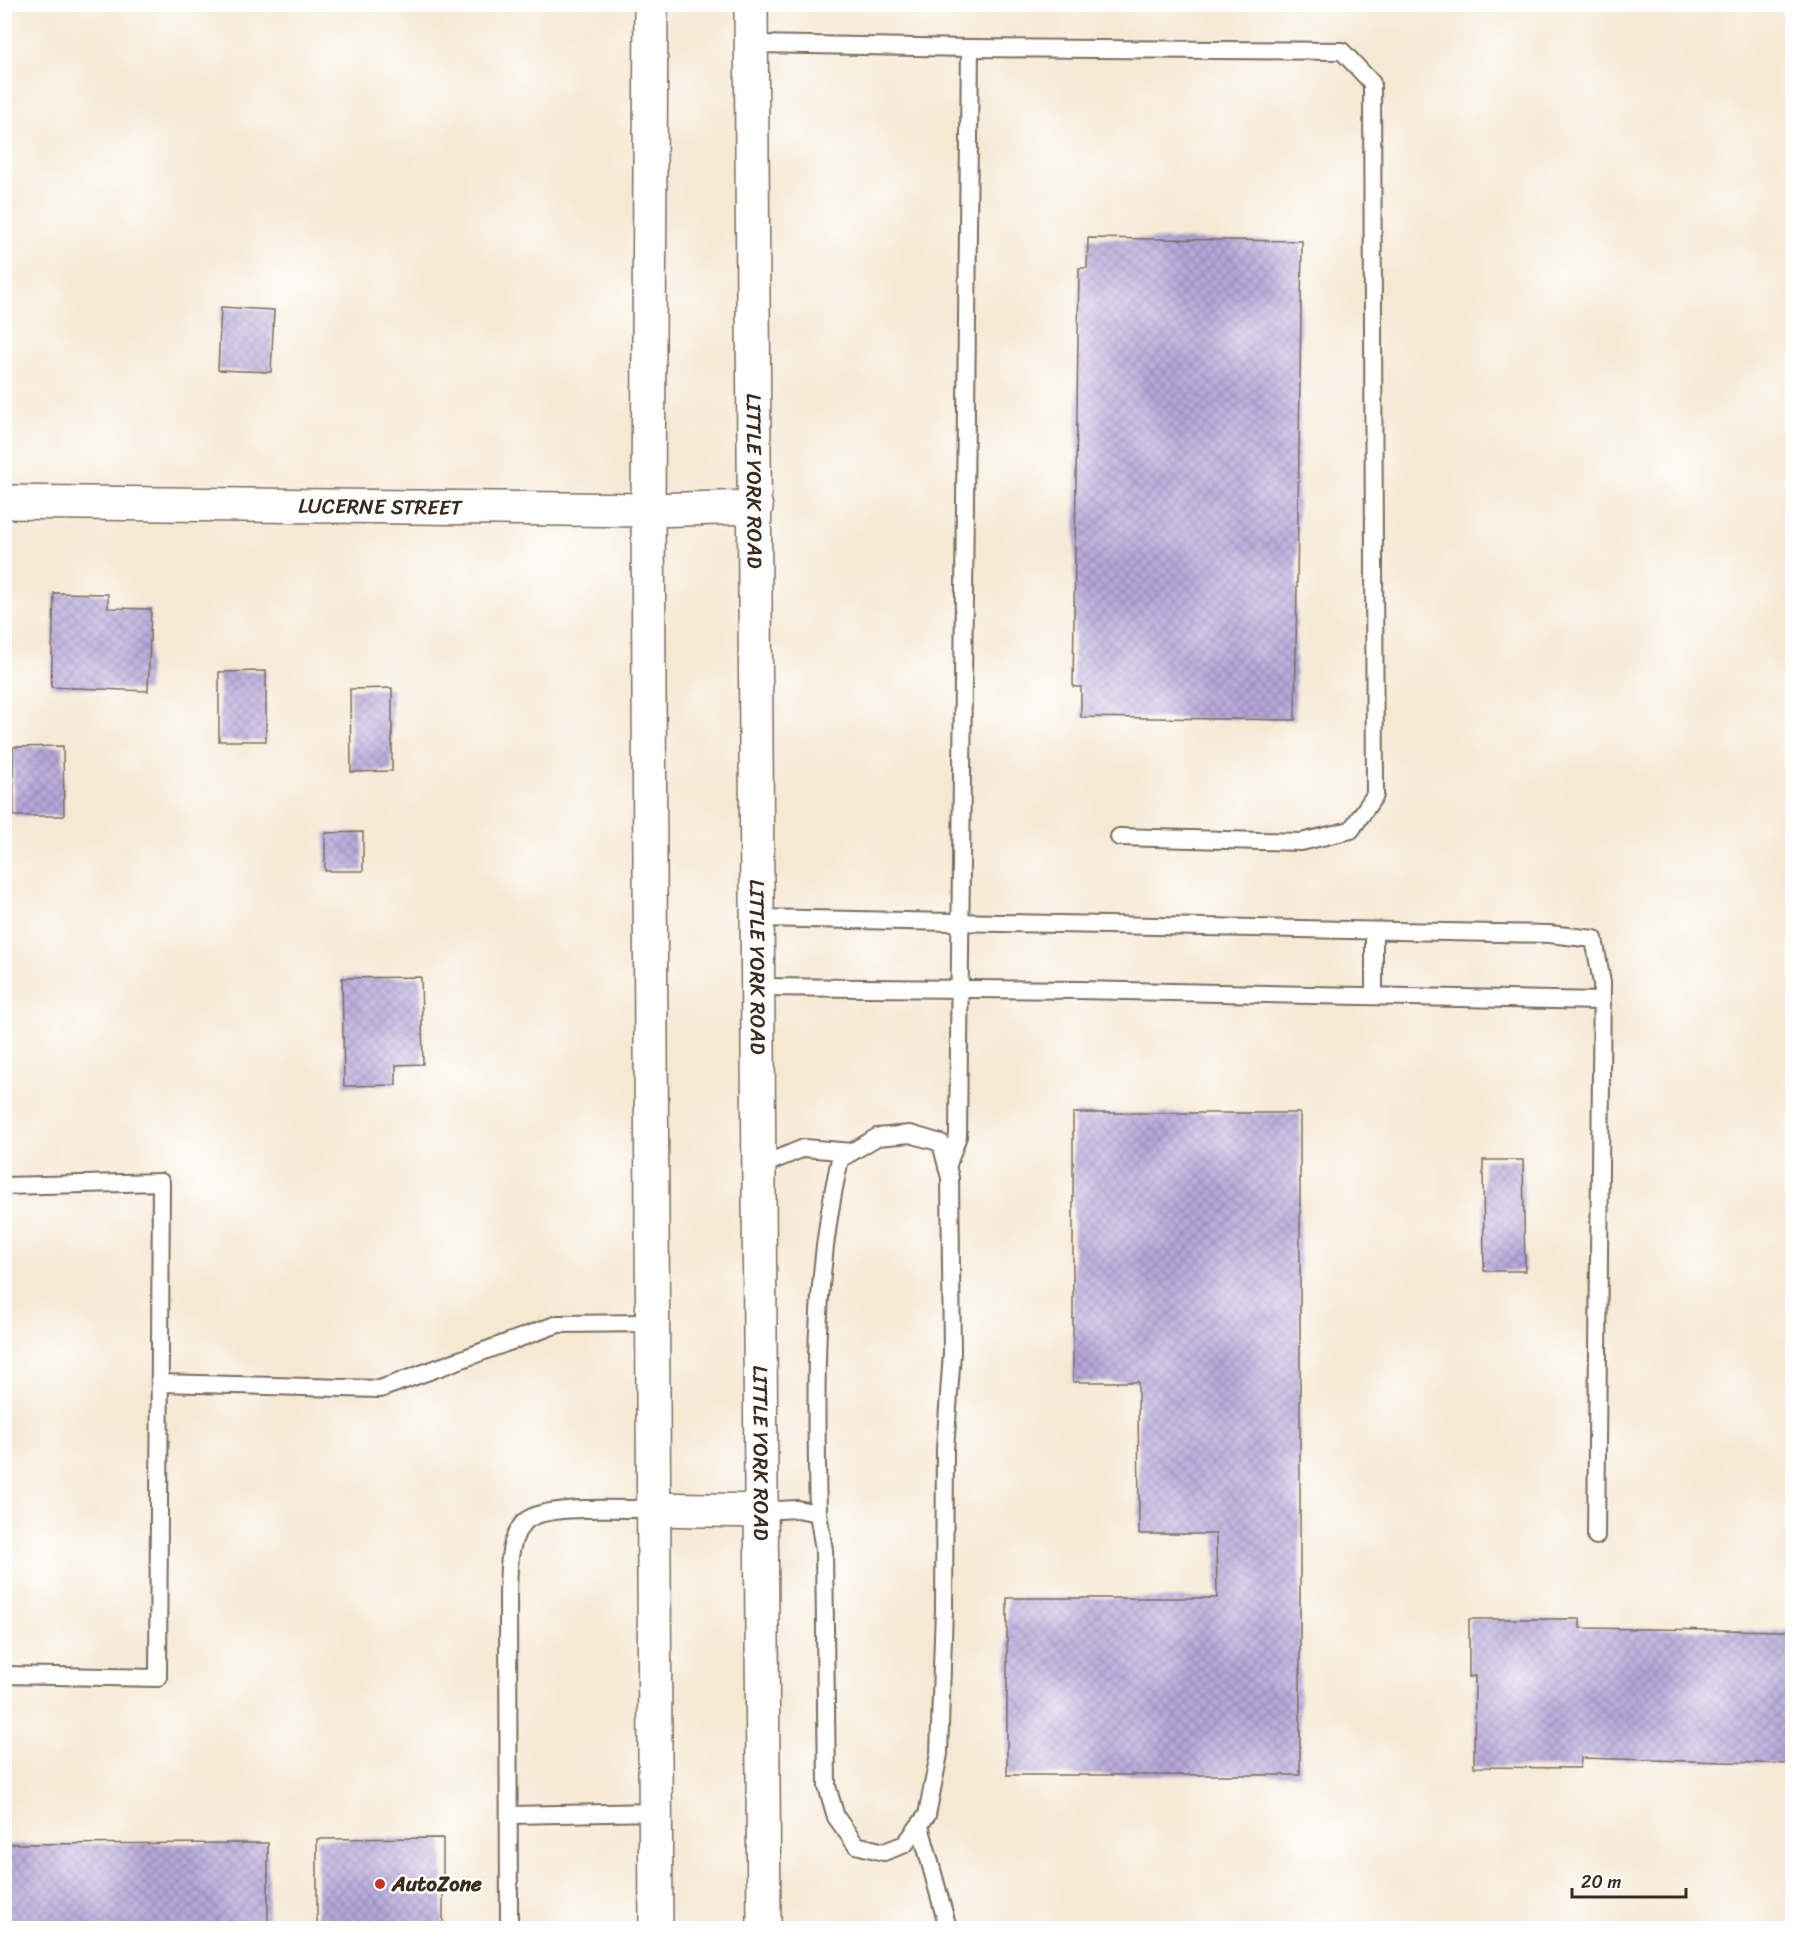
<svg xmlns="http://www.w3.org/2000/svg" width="1797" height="1933" viewBox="0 0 1797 1933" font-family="Sriracha,sans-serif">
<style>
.building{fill:url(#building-cross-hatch)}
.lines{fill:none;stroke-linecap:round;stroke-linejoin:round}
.service-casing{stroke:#7c6d5e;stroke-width:20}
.minor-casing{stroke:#7c6d5e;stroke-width:36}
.secondary-casing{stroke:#7c6d5e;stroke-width:36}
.service{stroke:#fff;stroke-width:16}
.minor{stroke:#fff;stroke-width:33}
.secondary{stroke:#fff;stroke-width:33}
.poi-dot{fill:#c8321e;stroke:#fff;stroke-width:2}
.labels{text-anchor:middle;stroke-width:5;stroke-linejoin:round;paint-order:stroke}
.street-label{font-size:21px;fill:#3b2a1e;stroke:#fff}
.poi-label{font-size:21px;font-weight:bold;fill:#3b2a1e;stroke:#fff;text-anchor:start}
</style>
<defs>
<pattern id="building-cross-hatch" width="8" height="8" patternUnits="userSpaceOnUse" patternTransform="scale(1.5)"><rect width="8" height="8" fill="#b5a7da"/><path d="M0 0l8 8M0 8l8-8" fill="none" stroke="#9488b0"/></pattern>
</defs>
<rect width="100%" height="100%" fill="#fff"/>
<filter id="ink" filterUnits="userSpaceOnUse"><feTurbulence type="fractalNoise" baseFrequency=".0167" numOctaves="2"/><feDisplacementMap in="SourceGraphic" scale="12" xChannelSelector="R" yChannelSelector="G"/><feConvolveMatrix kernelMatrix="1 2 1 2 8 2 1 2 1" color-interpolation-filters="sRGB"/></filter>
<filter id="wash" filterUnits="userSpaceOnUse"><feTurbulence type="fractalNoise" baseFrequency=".008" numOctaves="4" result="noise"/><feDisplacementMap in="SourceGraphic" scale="24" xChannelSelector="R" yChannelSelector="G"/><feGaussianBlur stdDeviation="1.35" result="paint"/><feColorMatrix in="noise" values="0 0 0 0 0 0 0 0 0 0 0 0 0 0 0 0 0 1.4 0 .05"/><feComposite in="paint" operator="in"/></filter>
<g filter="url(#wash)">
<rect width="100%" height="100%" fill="#f5e9d4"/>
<g id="blocks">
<g class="building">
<polygon points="1088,238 1302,241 1295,720 1081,717 1081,687 1073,687 1079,268 1087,268"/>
<polygon points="221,307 274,310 271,372 218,370"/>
<polygon points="54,593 108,594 108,608 151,609 148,691 51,687"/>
<polygon points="266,671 266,741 219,741 219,672"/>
<polygon points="392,688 392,771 351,772 350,689"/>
<polygon points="63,746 64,816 14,816 13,747"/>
<polygon points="363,832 363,871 325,871 325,833"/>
<polygon points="421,977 423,1064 396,1065 396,1085 344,1086 342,978"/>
<polygon points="1073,1113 1300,1113 1300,1775 1007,1775 1007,1598 1217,1598 1216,1534 1139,1534 1138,1382 1073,1382"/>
<polygon points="1483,1160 1523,1160 1525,1271 1484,1271"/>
<polygon points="1469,1619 1580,1619 1580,1628 1792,1631 1792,1764 1581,1758 1580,1768 1474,1767 1475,1676 1469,1677"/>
<polygon points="443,1838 443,1928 317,1928 317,1839"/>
<polygon points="268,1843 268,1928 5,1928 5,1844"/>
</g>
</g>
</g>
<g filter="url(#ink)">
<use href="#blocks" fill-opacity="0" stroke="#7c6d5e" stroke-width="1.5"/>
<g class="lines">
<defs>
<g id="service">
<polyline points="752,44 970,48 958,1136 947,1167"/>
<polyline points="970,48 1342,51 1372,83 1375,795 1351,830 1301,842 1119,837"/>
<polyline points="758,918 1549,934 1594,939 1602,983 1596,1536"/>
<polyline points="1374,931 1374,996"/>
<polyline points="759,987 1078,990 1602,1001"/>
<polyline points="760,1166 804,1148 852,1152"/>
<polyline points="4,1186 161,1182 158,1678 4,1675"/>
<polyline points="160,1383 380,1389 558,1324 652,1323"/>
<path d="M761,1511L797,1509L818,1513L824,1550L827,1786L836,1817L856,1845L884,1852L905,1844L927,1815L939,1754L944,1609L945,1449L952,1353L950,1178L941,1143L910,1134L877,1137L840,1159C813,1278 815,1393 818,1513"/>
<polyline points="511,1815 655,1812"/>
<polyline points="920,1826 948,1928"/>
<path d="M509,1928L508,1594C509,1571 507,1536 527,1520C547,1504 625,1510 653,1509"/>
</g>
<g id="minor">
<path id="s1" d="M4,502L648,510L756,507"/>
</g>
<g id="secondary">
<polyline points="651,4 648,510 656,1928"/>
<path id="s2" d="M751,4L764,1928"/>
<polyline points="653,1509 761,1511"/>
</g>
</defs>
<use href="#service" class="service-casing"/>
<use href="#minor" class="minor-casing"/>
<use href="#secondary" class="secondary-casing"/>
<use href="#service" class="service"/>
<use href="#minor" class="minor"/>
<use href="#secondary" class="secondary"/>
</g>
</g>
<circle class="poi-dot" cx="380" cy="1884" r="6"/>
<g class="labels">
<g class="street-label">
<text dy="7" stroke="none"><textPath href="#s2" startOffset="477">LITTLE YORK ROAD</textPath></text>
<text dy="7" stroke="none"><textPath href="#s1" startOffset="376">LUCERNE STREET</textPath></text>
<text dy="7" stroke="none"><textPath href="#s2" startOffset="963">LITTLE YORK ROAD</textPath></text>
<text dy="7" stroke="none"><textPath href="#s2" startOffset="1449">LITTLE YORK ROAD</textPath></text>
</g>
<g class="poi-label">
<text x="392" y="1891">AutoZone</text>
</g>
</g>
<rect width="1797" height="1933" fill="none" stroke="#fff" stroke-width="24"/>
<path d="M1572 1888v9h114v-9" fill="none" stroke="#3b2a1e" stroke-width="3"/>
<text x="1581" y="1888" font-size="18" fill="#3b2a1e" stroke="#ffffff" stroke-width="4.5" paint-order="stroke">20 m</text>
</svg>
